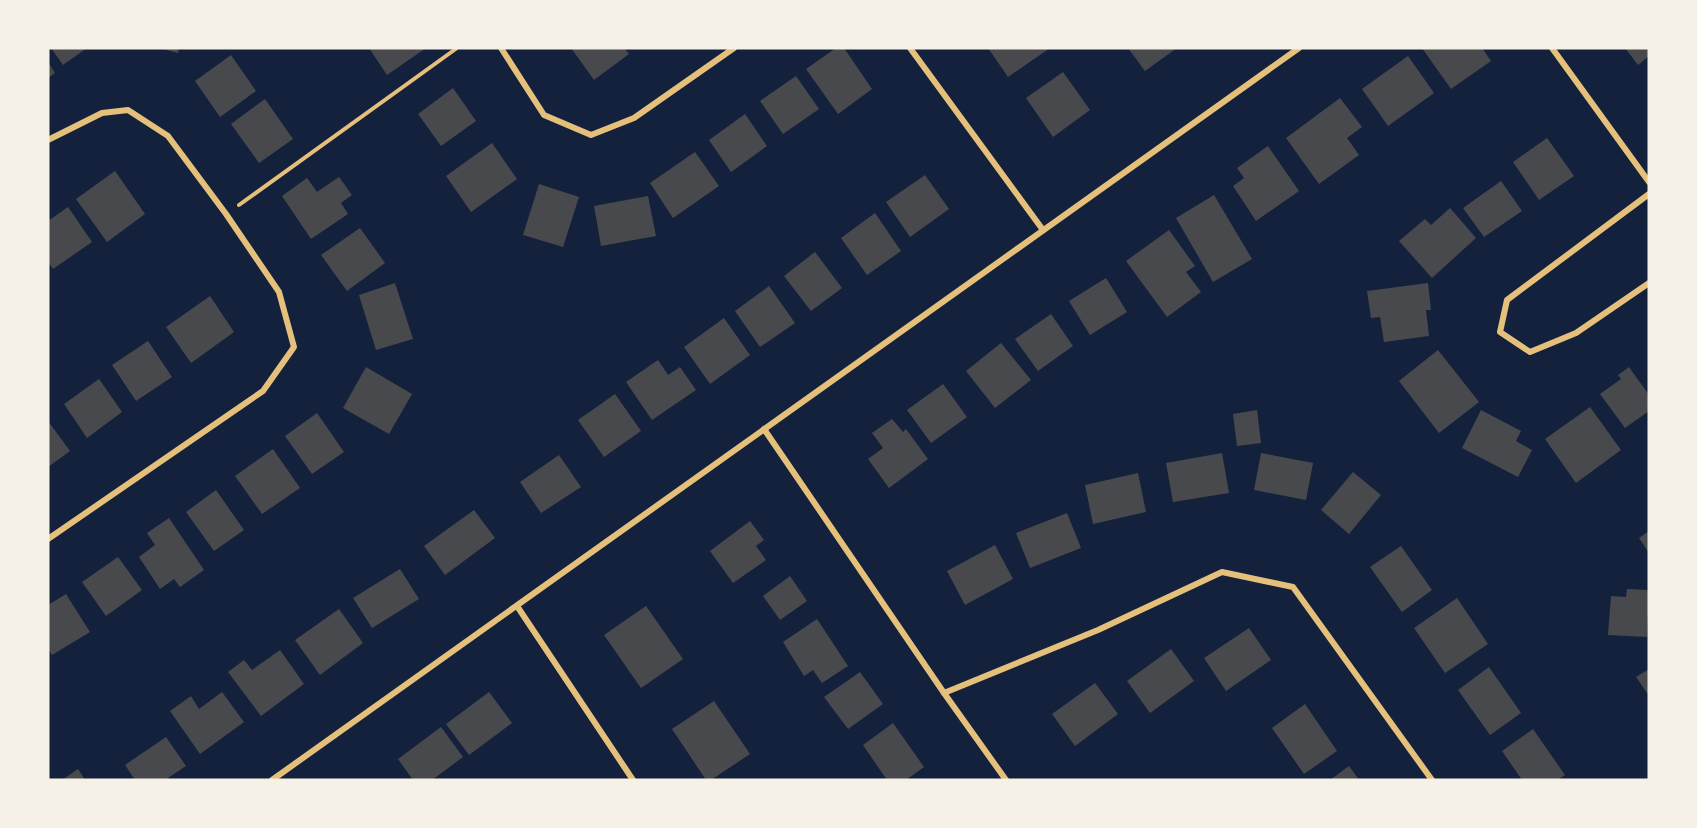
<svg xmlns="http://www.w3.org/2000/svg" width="1697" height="828" viewBox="0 0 1697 828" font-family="'Nunito Sans',sans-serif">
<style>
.building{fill:#48494c}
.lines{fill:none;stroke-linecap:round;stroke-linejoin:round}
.path{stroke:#e5c07b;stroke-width:4}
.minor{stroke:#e5c07b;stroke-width:6}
</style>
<rect width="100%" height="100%" fill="#14213d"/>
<g class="building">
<polygon points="51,48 87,48 63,65"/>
<polygon points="159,48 179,48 178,53"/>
<polygon points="369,48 426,48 387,75"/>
<polygon points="571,48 624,48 629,54 594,80"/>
<polygon points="836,48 844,48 872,89 838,114 806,69"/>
<polygon points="988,48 1050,48 1008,77"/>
<polygon points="1128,48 1177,48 1145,71"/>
<polygon points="1422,48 1482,48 1491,61 1451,89"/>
<polygon points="1625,48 1649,48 1649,56 1638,65"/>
<polygon points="231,55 256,91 220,117 195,81"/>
<polygon points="1408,56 1434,93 1388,126 1362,89"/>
<polygon points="48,62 55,73 48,78"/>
<polygon points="1063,72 1090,110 1053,137 1026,98"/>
<polygon points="796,76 819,109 783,134 760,101"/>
<polygon points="453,88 476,121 441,146 418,114"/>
<polygon points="1340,98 1362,127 1347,138 1359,155 1319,184 1286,138"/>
<polygon points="265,99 293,139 259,163 231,124"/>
<polygon points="745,114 767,146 731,172 709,140"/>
<polygon points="1547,138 1574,176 1539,200 1513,162"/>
<polygon points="492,143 517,179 471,212 446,176"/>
<polygon points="1268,146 1299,191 1256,221 1233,186 1244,178 1237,168"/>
<polygon points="695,152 719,186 673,218 650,183"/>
<polygon points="115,171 145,214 107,242 76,199"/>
<polygon points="925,175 949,209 910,237 886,202"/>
<polygon points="339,177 352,195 341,203 348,214 311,239 282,196 307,178 317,192"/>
<polygon points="1501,181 1522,211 1484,237 1463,208"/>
<polygon points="539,184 579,197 563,247 523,235"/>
<polygon points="1214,195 1252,259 1213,282 1176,218"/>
<polygon points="648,196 656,236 601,246 594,206"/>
<polygon points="68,207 92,242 53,269 48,262 48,221"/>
<polygon points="1450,208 1476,238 1432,278 1399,241 1425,219 1431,225"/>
<polygon points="875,213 901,251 867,275 841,238"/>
<polygon points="360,228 385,263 347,291 321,255"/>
<polygon points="1169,230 1195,266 1186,272 1201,292 1167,317 1126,261"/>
<polygon points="815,252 842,288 811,311 784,276"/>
<polygon points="1106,278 1127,312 1090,335 1069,301"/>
<polygon points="395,283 413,339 376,350 359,295"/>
<polygon points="1428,283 1431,310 1426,310 1429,336 1384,342 1380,317 1371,318 1367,291"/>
<polygon points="769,286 795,323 760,347 735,311"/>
<polygon points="210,296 234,332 191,363 166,327"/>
<polygon points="1051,314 1073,346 1038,371 1015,339"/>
<polygon points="724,318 750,355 710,384 684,347"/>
<polygon points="148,341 172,377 136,401 112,365"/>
<polygon points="1001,343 1031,380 995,408 966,371"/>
<polygon points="1438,350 1479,402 1439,433 1399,381"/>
<polygon points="658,360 668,375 680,367 696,390 652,420 626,382"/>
<polygon points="366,367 412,394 389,434 343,408"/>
<polygon points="1629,367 1649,395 1649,411 1625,428 1600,394 1621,379 1618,375"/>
<polygon points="99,379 122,412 87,438 64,404"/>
<polygon points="943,384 967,417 931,443 907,410"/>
<polygon points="615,394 641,431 604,457 578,420"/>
<polygon points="1590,407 1621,450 1576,483 1545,439"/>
<polygon points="1257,410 1261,443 1237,446 1233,414"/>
<polygon points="1481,410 1521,431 1516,441 1532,450 1518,477 1462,448"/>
<polygon points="317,413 344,452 312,474 285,436"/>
<polygon points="892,419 903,432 906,429 928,459 889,488 868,459 883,448 872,433"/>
<polygon points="48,421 70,451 48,467"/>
<polygon points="273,449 300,488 262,514 235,476"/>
<polygon points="1222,453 1229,493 1173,502 1166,463"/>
<polygon points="1261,453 1313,463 1306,500 1254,490"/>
<polygon points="559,455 581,487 541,513 520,482"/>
<polygon points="1353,472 1381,495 1349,534 1321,510"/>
<polygon points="1138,473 1146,512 1093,524 1085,485"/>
<polygon points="216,490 244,530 214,551 186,512"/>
<polygon points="474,510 495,538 445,575 424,546"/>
<polygon points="1067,513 1081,548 1030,568 1016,533"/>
<polygon points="169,518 204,570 180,587 174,579 160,589 139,557 155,545 147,533"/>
<polygon points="750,521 764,540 756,546 766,560 733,583 710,551"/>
<polygon points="1649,531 1649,553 1639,538"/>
<polygon points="995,545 1013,579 965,605 947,571"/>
<polygon points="1401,546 1432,590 1402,612 1370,567"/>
<polygon points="118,557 142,590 106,616 82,582"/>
<polygon points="400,569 419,599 372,628 353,598"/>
<polygon points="790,576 807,601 780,620 763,596"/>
<polygon points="1627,589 1649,590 1647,637 1608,635 1611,596 1626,597"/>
<polygon points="66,594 90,632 52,655 48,649 48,605"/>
<polygon points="1457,598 1488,644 1445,673 1414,628"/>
<polygon points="646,606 683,659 641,688 604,635"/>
<polygon points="339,609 363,643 320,675 295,640"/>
<polygon points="817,619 848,666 822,683 813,670 804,676 783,642"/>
<polygon points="1249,628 1271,660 1226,691 1204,658"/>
<polygon points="1171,649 1194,681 1150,713 1127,681"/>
<polygon points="280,650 304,684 261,716 228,672 244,660 252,670"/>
<polygon points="1489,667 1521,713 1490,735 1458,690"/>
<polygon points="1649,669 1649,696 1636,677"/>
<polygon points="860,672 883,704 848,729 824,697"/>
<polygon points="1095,683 1118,714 1075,746 1052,714"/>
<polygon points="222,692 244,722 200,754 170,711 191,696 199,709"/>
<polygon points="489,692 512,723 469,755 446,724"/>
<polygon points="714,701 750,754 711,780 706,780 672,729"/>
<polygon points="1305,704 1337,751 1304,774 1272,728"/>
<polygon points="893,723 924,767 906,780 887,780 863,745"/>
<polygon points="441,727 463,757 432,780 413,780 398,759"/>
<polygon points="1533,729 1565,775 1557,780 1522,780 1502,751"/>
<polygon points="166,737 186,766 165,780 135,780 125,765"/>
<polygon points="1349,766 1359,780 1330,780"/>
<polygon points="78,769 85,780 62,780"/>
</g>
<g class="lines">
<polyline class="path" points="239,205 457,48"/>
<g class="minor">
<polyline points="501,48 544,115 591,135 634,118 734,48"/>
<polyline points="910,48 1043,230"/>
<polyline points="1552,48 1649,182"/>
<polyline points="48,140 102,113 128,110 168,136 226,214 279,292 294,347 263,391 48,539"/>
<polyline points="1649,194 1507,300 1500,332 1530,352 1576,333 1649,283"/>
<polyline points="764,429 944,693 1006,780"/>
<polyline points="517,606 633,780"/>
<polyline points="944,693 1098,630 1222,572 1293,587 1432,780"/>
<polyline points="272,780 1299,48"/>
</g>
</g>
<rect width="1697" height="828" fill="none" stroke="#f6f1e7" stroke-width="99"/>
</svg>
